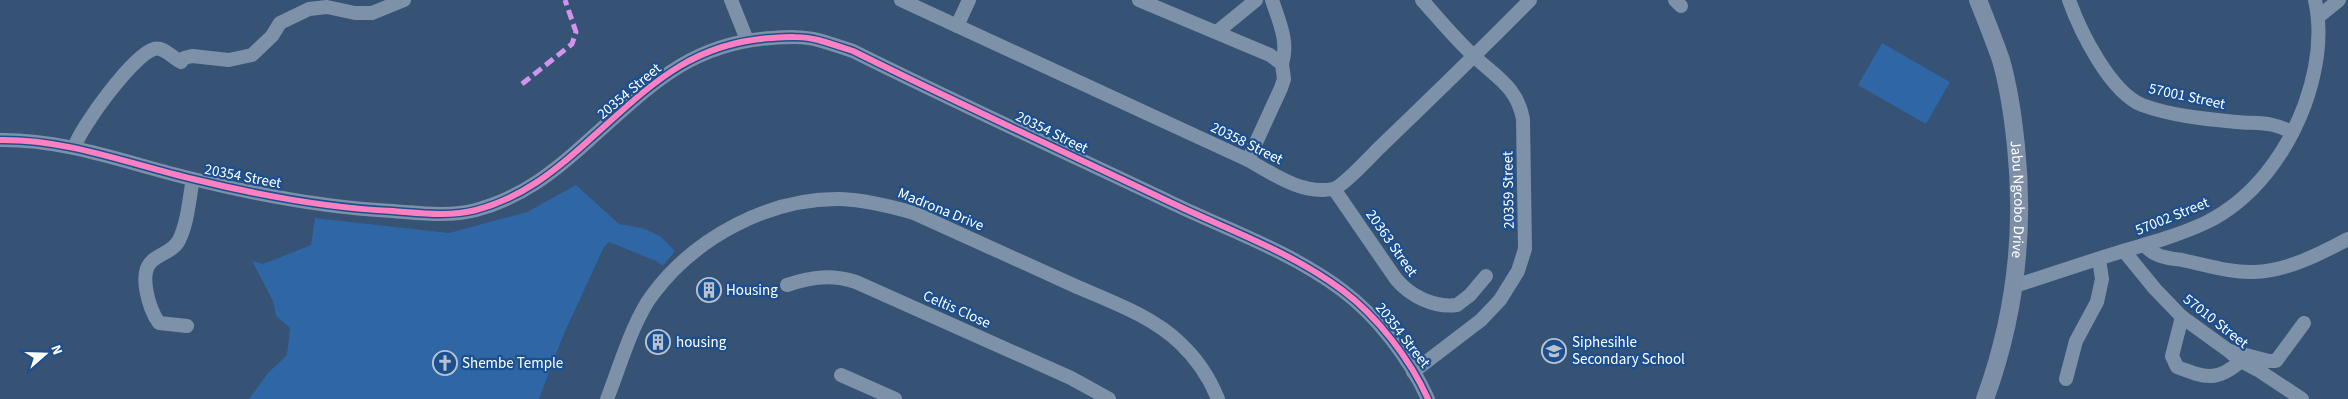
<svg xmlns="http://www.w3.org/2000/svg" width="2348" height="399" viewBox="0 0 2348 399" font-family="'Source Sans 3',sans-serif">
<style>
.green{fill:#2f66a5}
.lines{fill:none;stroke-linecap:round;stroke-linejoin:round}
.minor{stroke:#7d92a8;stroke-width:14}
.major{stroke:#7d8ea7;stroke-width:18}
.quiet{stroke:#d193ec;stroke-width:5;stroke-dasharray:10 5;stroke-linecap:butt}
.cycleway-casing{stroke:#1b4f8f;stroke-width:9}
.cycleway{stroke:#ff80c0;stroke-width:6}
.labels{text-anchor:middle;stroke-width:4.5;stroke-linejoin:round;paint-order:stroke}
.street-label{font-size:15px;fill:#fff;stroke:#1b4f8f}
.poi-label{font-size:15px;fill:#fff;stroke:#1b4f8f;text-anchor:start}
</style>
<rect width="100%" height="100%" fill="#365274"/>
<g class="green">
<polygon points="1882,43 1950,82 1926,124 1858,85"/>
<polygon points="576,185 619,224 642,228 660,236 675,251 663,266 656,261 609,242 604,247 563,336 539,399 249,399 268,373 287,355 290,328 276,316 273,301 252,261 263,264 311,245 315,218 449,233 527,212"/>
</g>
<g class="lines">
<g class="minor">
<polyline points="731,0 747,40"/>
<path d="M901,0L1248,160C1273,174 1302,195 1333,189C1342,187 1370,157 1378,149C1429,100 1480,51 1530,0"/>
<polyline points="1139,0 1270,55 1282,64 1284,79 1281,88 1248,160"/>
<path d="M1272,0C1279,21 1289,42 1282,64"/>
<polyline points="1675,0 1681,6"/>
<path d="M2069,0C2080,31 2110,92 2142,105C2172,116 2206,119 2237,122C2257,124 2274,121 2292,133"/>
<polyline points="2318,17 2339,0"/>
<polyline points="957,26 969,0"/>
<polyline points="1217,32 1256,0"/>
<path d="M0,140C67,139 129,164 193,179C258,195 327,208 393,211C420,213 449,217 476,210C521,198 554,172 588,141C647,89 688,43 772,38C787,37 803,36 818,40C829,43 841,47 853,51C959,104 1067,153 1174,204C1231,231 1291,252 1342,290C1377,316 1410,359 1428,399"/>
<path d="M74,148C80,128 133,55 154,49C163,46 173,58 181,62L184,58L192,56L229,60L252,55L272,36L280,23L309,9L327,7L355,13H372L404,0"/>
<path d="M1334,189L1396,279C1410,296 1434,308 1457,305L1470,295L1486,276"/>
<path d="M2145,245C2153,257 2169,258 2182,260C2206,265 2231,273 2254,272C2287,271 2320,254 2348,239"/>
<polyline points="2124,251 2155,289 2182,317 2229,351 2241,361 2258,370 2302,399"/>
<path d="M787,285C811,277 831,274 856,282L1071,378L1109,399"/>
<path d="M2015,286C2051,274 2087,262 2123,251C2151,243 2179,235 2205,223C2253,200 2287,153 2305,104C2317,70 2323,36 2315,0"/>
<path d="M2182,317L2172,356L2177,367C2206,378 2217,382 2241,361"/>
<path d="M187,326L159,323C149,309 138,273 152,261C161,253 174,251 179,240C188,222 189,199 193,179"/>
<polyline points="2230,351 2269,361 2276,361 2304,323"/>
<path d="M1413,372L1481,320L1500,300L1518,271L1525,249L1523,119C1517,87 1497,78 1475,57C1456,40 1439,19 1422,0"/>
<polyline points="841,375 895,399"/>
<polyline points="2066,379 2076,341 2097,302 2102,279 2099,259"/>
<path d="M607,399C619,369 633,320 653,294C695,238 768,198 840,199C865,200 890,206 914,213C967,237 1020,261 1073,285C1109,301 1151,315 1180,343C1196,358 1210,379 1218,399"/>
</g>
<path class="major" id="s1" d="M1978,0C1986,20 1994,40 2001,60C2009,88 2013,117 2016,146C2025,233 2015,317 1985,399"/>
<polyline class="quiet" points="522,84 572,44 576,32 565,0"/>
<defs>
<path id="cycleway" d="M0,140C67,139 129,164 193,179C258,195 327,208 393,211C420,213 449,217 476,210C521,198 554,172 588,141C647,89 688,43 772,38C787,37 803,36 818,40C829,43 841,47 853,51C959,104 1067,153 1174,204C1231,231 1291,252 1342,290C1377,316 1410,359 1428,399"/>
</defs>
<use href="#cycleway" class="cycleway-casing"/>
<use href="#cycleway" class="cycleway"/>
</g>
<defs>
<symbol id="building-ring" viewBox="-11 -11 22 22"><circle r="9.5" fill="#1b4f8f" stroke="#b9c2ce" stroke-width="1.5"/><path d="M-4-6H4V6H1V3H-1V6H-4ZM-2.5-4.3h1.7v1.8h-1.7ZM.8-4.3h1.7v1.8H.8ZM-2.5-1h1.7V.8h-1.7ZM.8-1h1.7V.8H.8Z" fill="#b9c2ce"/></symbol>
<symbol id="school-ring" viewBox="-11 -11 22 22"><circle r="9.5" fill="#1b4f8f" stroke="#b9c2ce" stroke-width="1.5"/><path d="M0-5L7-2L0 1L-7-2ZM-4 1L0 2.5L4 1V4Q0 6-4 4Z" fill="#b9c2ce"/></symbol>
<symbol id="church-ring" viewBox="-11 -11 22 22"><circle r="9.5" fill="#1b4f8f" stroke="#b9c2ce" stroke-width="1.5"/><path d="M-1.2-6h2.4v3.5h3.3v2.4h-3.3V6h-2.4V-.1h-3.3v-2.4h3.3Z" fill="#b9c2ce"/></symbol>
</defs>
<g fill-rule="evenodd">
<use href="#building-ring" x="695" y="276" width="28" height="28"/>
<use href="#building-ring" x="644" y="328" width="28" height="28"/>
<use href="#school-ring" x="1540" y="337" width="28" height="28"/>
<use href="#church-ring" x="431" y="349" width="28" height="28"/>
</g>
<g class="labels">
<g class="street-label">
<text transform="translate(629 91) rotate(-40)" y="5">20354 Street</text>
<text transform="translate(2187 96) rotate(12)" y="5">57001 Street</text>
<text transform="translate(1052 132) rotate(26)" y="5">20354 Street</text>
<text transform="translate(1247 143) rotate(26)" y="5">20358 Street</text>
<text transform="translate(243 176) rotate(11)" y="5">20354 Street</text>
<text transform="translate(1508 190) rotate(-91)" y="5">20359 Street</text>
<text dy="5" stroke="none"><textPath href="#s1" startOffset="205">Jabu Ngcobo Drive</textPath></text>
<text transform="translate(941 209) rotate(22)" y="5">Madrona Drive</text>
<text transform="translate(2172 216) rotate(-22)" y="5">57002 Street</text>
<text transform="translate(1392 243) rotate(55)" y="5">20363 Street</text>
<text transform="translate(957 309) rotate(24)" y="5">Celtis Close</text>
<text transform="translate(2216 321) rotate(38)" y="5">57010 Street</text>
<text transform="translate(1403 335) rotate(52)" y="5">20354 Street</text>
</g>
<g class="poi-label">
<text x="726" y="295">Housing</text>
<text x="676" y="347">housing</text>
<text x="1572" y="347">Siphesihle<tspan x="1572" dy="17">Secondary School</tspan></text>
<text x="462" y="368">Shembe Temple</text>
</g>
</g>
<g transform="translate(45 354) rotate(70)" stroke="#1b4f8f" stroke-width="4" paint-order="stroke">
<path d="M0-4L9 19L0 12L-9 19Z" fill="#ffffff"/>
<text y="-8" font-size="14" font-weight="bold" text-anchor="middle" fill="#ffffff">N</text>
</g>
</svg>
